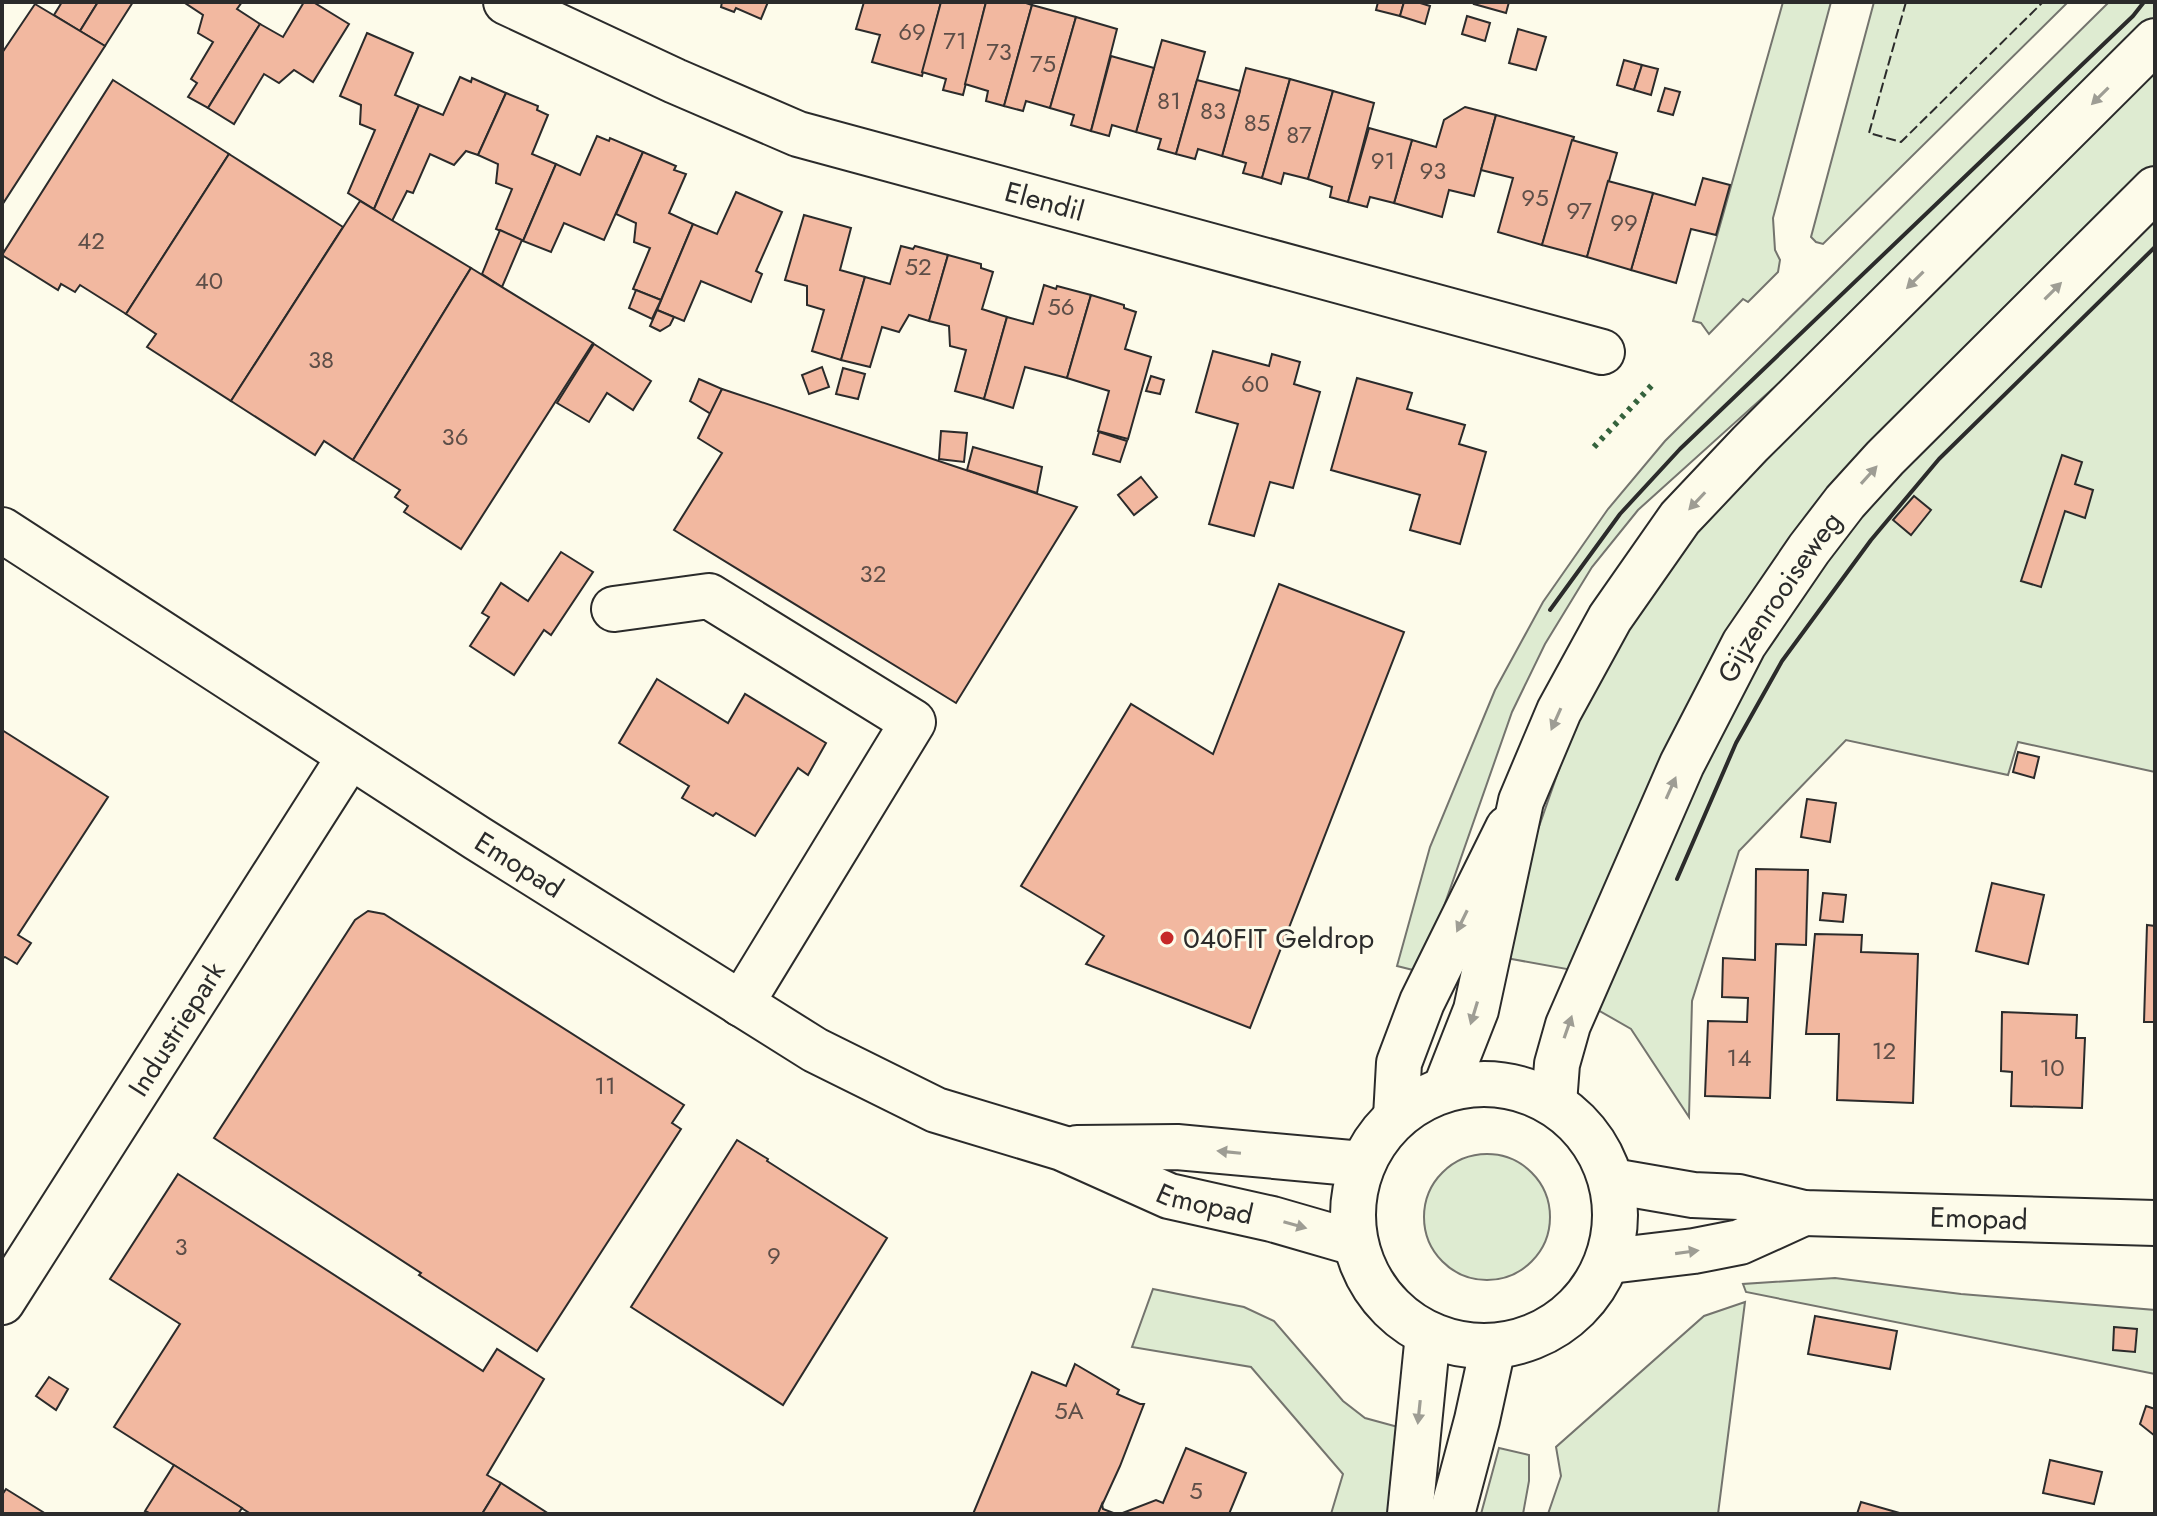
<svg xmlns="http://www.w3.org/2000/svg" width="2157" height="1516" viewBox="0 0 2157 1516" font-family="Jost,sans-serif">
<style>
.green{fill:#deebd1;stroke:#74746e;stroke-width:2}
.building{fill:#f2b8a0;stroke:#2b2b2b;stroke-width:2}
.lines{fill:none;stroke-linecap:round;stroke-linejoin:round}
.minor-casing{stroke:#2b2b2b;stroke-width:48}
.major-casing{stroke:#2b2b2b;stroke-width:48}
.minor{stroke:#fdfbea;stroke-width:44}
.major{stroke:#fdfbea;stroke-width:44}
.hedge{stroke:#34623c;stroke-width:6;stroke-dasharray:4 6;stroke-linecap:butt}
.fence{stroke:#2b2b2b;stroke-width:2;stroke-dasharray:10 4;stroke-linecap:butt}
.wall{stroke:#2b2b2b;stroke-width:4}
.oneway{fill:#9e9d94}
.poi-dot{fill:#c62828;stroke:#fdfbea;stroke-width:3}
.labels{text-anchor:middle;stroke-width:6;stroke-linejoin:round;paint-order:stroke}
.number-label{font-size:24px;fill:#5d4e48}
.street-label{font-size:28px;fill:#2b2b2b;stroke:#fdfbea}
.poi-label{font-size:28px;fill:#2b2b2b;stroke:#fdfbea;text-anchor:start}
</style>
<rect width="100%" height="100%" fill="#fdfbea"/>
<g class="green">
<polygon points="1783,2 1831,2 1773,218 1775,250 1780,260 1778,272 1748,302 1743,299 1709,334 1701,323 1693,321"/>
<polygon points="1874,2 2068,2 1823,244 1816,242 1811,237"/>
<polygon points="2109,2 2155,2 2155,30 1932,245 1638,510 1592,567 1545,644 1512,712 1421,972 1397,966 1430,847 1495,690 1543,602 1608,509 1665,441"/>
<polygon points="2155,73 2155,165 1885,431 1572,970 1506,958 1527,861 1572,732 1643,596 1705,517 1886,334"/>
<polygon points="2155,211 2155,772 2018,742 2008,775 1846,740 1739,851 1692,1001 1689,1117 1631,1029 1598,1010 1708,752 1792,598 1873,495"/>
<circle cx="1487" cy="1217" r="63"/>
<polygon points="1835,1278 1961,1294 2155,1310 2155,1374 1746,1292 1743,1284"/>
<polygon points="1153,1289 1244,1307 1274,1321 1343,1401 1365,1418 1398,1427 1390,1514 1331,1514 1343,1474 1251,1367 1132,1347"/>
<polygon points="1745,1302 1718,1514 1548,1514 1561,1476 1556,1447 1704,1316"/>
<polygon points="1499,1448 1529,1455 1529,1481 1523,1514 1481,1514"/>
</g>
<g class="building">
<polygon points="62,2 98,2 80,31 54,15"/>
<polygon points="98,2 133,2 105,46 80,31"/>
<polygon points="186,2 242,2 237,9 260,24 208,108 188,97 197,83 191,79 213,42 198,33 203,15 185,3"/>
<polygon points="304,2 313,2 349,24 313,82 294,70 279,83 264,74 234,124 208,108 260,24 283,37"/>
<polygon points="722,2 768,2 761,19 736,8 734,12 721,7"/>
<polygon points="864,2 941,2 922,76 872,62 880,35 856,29"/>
<polygon points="941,2 986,2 963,95 943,90 946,79 922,72"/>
<polygon points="986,2 1023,2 1032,5 1004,106 986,101 988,91 965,84"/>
<polygon points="1378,2 1404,2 1400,16 1376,10"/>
<polygon points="1404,2 1417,2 1430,6 1425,24 1400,16"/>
<polygon points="1475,2 1509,2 1506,13 1474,4"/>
<polygon points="35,4 105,46 2,205 2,53"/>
<polygon points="1032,5 1076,17 1050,108 1026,101 1023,111 1004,106"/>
<polygon points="1467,16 1490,23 1485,41 1462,34"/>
<polygon points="1076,17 1117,29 1091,131 1071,125 1074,115 1050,108"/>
<polygon points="1518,29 1546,37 1536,70 1509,63"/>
<polygon points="367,33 413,53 395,95 419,105 374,209 348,193 375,130 360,124 361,105 340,96"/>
<polygon points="1162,40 1205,52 1176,154 1158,149 1161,139 1136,132"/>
<polygon points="1111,56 1154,68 1136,132 1112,125 1109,136 1091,131"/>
<polygon points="1624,60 1642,65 1634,90 1617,85"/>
<polygon points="1642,65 1658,69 1651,95 1634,90"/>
<polygon points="1246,68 1290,79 1262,178 1243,173 1246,163 1222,156"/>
<polygon points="460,77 471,82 472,78 506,93 478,155 466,151 454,165 430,154 413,193 407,191 392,221 374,209 419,105 443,115"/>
<polygon points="1290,79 1333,91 1308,179 1284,173 1281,184 1262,178"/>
<polygon points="113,80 229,154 126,314 80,285 75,292 61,284 58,290 2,255"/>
<polygon points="1197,80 1240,91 1222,156 1198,149 1195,159 1176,154"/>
<polygon points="1665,88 1680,92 1673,115 1658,111"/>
<polygon points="1333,91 1374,103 1348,202 1330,197 1332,187 1308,179"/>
<polygon points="506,93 538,106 537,110 548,115 532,154 556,164 523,241 496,229 512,189 496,183 498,164 478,155"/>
<polygon points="1465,107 1496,115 1474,196 1449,190 1442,217 1394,203 1412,140 1436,147 1444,120"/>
<polygon points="1496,115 1574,137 1542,245 1498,232 1513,178 1481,170"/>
<polygon points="1369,128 1412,140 1394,203 1370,197 1367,207 1348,202"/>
<polygon points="597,136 609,141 610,138 643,152 604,240 564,223 551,252 523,241 556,164 580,175"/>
<polygon points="1572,140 1617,153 1587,257 1542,245"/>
<polygon points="643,152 676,166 674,170 686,174 669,213 693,224 661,300 633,289 650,248 634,242 636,223 616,214"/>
<polygon points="229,154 343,227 231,401 147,347 156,334 126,314"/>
<polygon points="1703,178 1730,185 1716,235 1691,229 1676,283 1631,270 1653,193 1695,205"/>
<polygon points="1608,181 1653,193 1631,270 1587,257"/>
<polygon points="736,192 782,212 756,271 762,274 751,302 701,281 684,321 657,310 693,224 717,234"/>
<polygon points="360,201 471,268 353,460 324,441 315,455 231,401"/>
<polygon points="804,215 851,228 840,270 865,277 841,360 812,351 824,310 807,305 807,286 785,280"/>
<polygon points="500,230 522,240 502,287 482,274"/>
<polygon points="901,246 913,249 915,246 948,255 929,321 909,315 899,332 882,327 870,367 841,360 865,277 890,284"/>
<polygon points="948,255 981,264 981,268 993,272 982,309 1007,317 984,399 955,391 966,350 950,346 949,326 929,321"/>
<polygon points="471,268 593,343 461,549 404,512 408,506 395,497 400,490 353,460"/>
<polygon points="1044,285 1056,289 1057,286 1091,295 1067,378 1025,367 1013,408 984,399 1007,317 1033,324"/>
<polygon points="636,290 661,300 652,319 629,308"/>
<polygon points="1091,295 1124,305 1124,308 1136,312 1125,349 1151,357 1128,439 1098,431 1109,391 1067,378"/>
<polygon points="657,310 674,317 670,325 660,331 650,326"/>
<polygon points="594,344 651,381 633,410 607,393 589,422 557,403"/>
<polygon points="1213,351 1269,366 1272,354 1300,362 1294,384 1320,392 1293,488 1270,482 1254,536 1209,524 1238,424 1196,412"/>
<polygon points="822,367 829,387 809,394 802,375"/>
<polygon points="843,368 865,374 858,399 836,394"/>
<polygon points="1151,376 1164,380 1160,394 1146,391"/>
<polygon points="1357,378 1412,393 1407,409 1465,425 1459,444 1486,452 1460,544 1410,530 1420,495 1331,470"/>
<polygon points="699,379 722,389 711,414 690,401"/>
<polygon points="722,389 1077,507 956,703 674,530 722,453 698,438"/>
<polygon points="941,431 967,433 964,462 939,459"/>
<polygon points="1099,432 1127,441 1120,462 1093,454"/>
<polygon points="973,447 1042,467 1037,493 967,470"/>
<polygon points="2062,455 2082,462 2075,484 2093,490 2085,518 2065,511 2041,587 2021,581"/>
<polygon points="1141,477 1157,497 1134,515 1118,495"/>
<polygon points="1914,496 1931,510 1911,535 1893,520"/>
<polygon points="561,552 593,572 551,635 544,630 514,675 470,646 489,617 482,613 501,583 528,601"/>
<polygon points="1279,584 1404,632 1250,1028 1086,964 1104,936 1021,886 1131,704 1213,754"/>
<polygon points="657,679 728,723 745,694 826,743 808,775 798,768 755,836 716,813 713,816 682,798 689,786 619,743"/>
<polygon points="2,730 108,797 18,935 31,943 17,964 5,957 2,958"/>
<polygon points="2018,752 2039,757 2034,778 2013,772"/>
<polygon points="1807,799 1836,803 1830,842 1801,837"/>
<polygon points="1756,869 1808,870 1806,945 1776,944 1770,1098 1705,1096 1708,1021 1747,1022 1748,998 1722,997 1723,958 1755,960"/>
<polygon points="1992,883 2044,895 2028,964 1976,951"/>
<polygon points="1823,893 1846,895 1843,922 1820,920"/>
<polygon points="368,911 384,914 684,1105 672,1123 681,1129 537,1351 419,1275 421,1273 214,1138 355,920"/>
<polygon points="2147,925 2155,926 2155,1022 2144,1022"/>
<polygon points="1815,934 1862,935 1861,952 1918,954 1913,1103 1837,1100 1839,1034 1806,1034"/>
<polygon points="2002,1012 2077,1015 2076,1038 2085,1038 2082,1108 2011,1106 2012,1072 2001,1071"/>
<polygon points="737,1140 768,1159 767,1161 887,1238 783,1405 631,1307"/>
<polygon points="178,1174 483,1371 497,1349 544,1379 487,1475 501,1483 482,1514 251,1514 114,1427 180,1324 110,1279"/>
<polygon points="1815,1316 1897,1331 1890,1369 1808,1354"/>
<polygon points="2114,1327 2137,1329 2135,1352 2113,1350"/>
<polygon points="1075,1364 1119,1390 1117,1394 1140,1404 1144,1404 1120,1466 1098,1514 973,1514 1032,1372 1066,1386"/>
<polygon points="49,1377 68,1389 56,1410 36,1396"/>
<polygon points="2146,1406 2155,1409 2155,1436 2140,1424"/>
<polygon points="1186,1448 1246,1473 1229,1514 1120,1514 1156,1500 1163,1503"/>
<polygon points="2050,1460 2102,1472 2094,1504 2043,1493"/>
<polygon points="174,1465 242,1508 238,1514 151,1514 145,1511"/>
<polygon points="501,1483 549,1514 482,1514"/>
<polygon points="6,1489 46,1514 2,1514 2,1495"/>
<polygon points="1861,1502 1903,1514 1857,1514"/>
<polygon points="1102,1504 1103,1509 1116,1514 1098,1514"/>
</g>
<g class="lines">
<defs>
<g id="minor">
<path id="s1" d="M506,2L675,81L798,134L1602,352"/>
<polyline points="614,609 709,596 913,722 741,1004"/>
<polyline points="1396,1117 1399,1063 1422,1002 1508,828"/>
<path id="s2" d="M1612,1181L1693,1195L1739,1197L1804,1213L2155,1223"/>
<polyline points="1610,1261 1694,1251 1740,1242 1804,1213"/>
<path id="s3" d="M2,1302L350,756"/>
</g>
<g id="major">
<path id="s4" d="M2,530L477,838L815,1050L936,1110L1062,1148L1169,1196L1272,1219L1355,1243"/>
<circle cx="1484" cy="1215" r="131"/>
<polyline points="1445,1089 1476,1010 1521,801 1559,711 1610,618 1680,518 1750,444 2155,41"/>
<path id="s5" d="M1554,1103L1557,1064L1568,1025L1682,764L1744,644L1809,549L1845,502L1885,458L2155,189"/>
<polyline points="1077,1148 1177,1147 1362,1164"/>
<polyline points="1410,1514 1428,1334"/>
<polyline points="1452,1514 1477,1420 1493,1347"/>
</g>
</defs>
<use href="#minor" class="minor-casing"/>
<use href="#major" class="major-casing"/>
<use href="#minor" class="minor"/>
<use href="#major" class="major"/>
<polyline class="hedge" points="1594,447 1652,385"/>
<polyline class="fence" points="1906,2 1869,133 1901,142 2043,2"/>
<g class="wall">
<polyline points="1550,610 1620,514 1680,449 2133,16 2144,2"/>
<polyline points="1677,879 1736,743 1782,661 1871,540 1939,459 2155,247"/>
</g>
</g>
<defs><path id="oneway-solid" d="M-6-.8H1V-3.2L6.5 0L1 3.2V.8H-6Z" transform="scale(2)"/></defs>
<g class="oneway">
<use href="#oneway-solid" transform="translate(2100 96) rotate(135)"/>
<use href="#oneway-solid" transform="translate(1915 280) rotate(135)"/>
<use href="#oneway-solid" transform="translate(2053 291) rotate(-45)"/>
<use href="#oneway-solid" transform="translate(1869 475) rotate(-48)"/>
<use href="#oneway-solid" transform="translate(1697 501) rotate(133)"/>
<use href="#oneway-solid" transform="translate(1556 719) rotate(114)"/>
<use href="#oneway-solid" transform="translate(1671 788) rotate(-66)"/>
<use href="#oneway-solid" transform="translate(1462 921) rotate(116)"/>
<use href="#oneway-solid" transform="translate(1474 1013) rotate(107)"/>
<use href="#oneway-solid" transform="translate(1568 1027) rotate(-71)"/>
<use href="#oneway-solid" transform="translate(1229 1152) rotate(-174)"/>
<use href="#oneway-solid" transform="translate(1295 1225) rotate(16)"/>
<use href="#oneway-solid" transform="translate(1687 1252) rotate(-8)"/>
<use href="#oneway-solid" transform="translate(1419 1412) rotate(96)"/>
</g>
<circle class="poi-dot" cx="1167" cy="938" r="8"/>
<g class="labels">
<g class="number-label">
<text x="912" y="40">69</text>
<text x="955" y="49">71</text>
<text x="999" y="60">73</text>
<text x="1043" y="72">75</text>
<text x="1169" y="109">81</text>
<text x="1213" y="119">83</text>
<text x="1257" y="131">85</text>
<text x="1299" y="143">87</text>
<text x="1383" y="169">91</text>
<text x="1433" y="179">93</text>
<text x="1535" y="206">95</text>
<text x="1579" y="219">97</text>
<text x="1624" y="231">99</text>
<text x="91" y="249">42</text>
<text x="918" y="275">52</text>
<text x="209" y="289">40</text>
<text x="1061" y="315">56</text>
<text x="321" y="368">38</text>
<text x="1255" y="392">60</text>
<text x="455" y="445">36</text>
<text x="873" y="582">32</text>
<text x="1884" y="1059">12</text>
<text x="1739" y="1066">14</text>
<text x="2052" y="1076">10</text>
<text x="605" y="1094">11</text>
<text x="181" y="1255">3</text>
<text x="774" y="1264">9</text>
<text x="1069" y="1419">5A</text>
<text x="1196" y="1499">5</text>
</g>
<g class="street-label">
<text dy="10" stroke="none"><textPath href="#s1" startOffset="576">Elendil</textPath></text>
<text dy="10" stroke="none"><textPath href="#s5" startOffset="558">Gijzenrooiseweg</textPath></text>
<text dy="10" stroke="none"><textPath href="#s4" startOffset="616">Emopad</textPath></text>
<text dy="10" stroke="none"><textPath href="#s3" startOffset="324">Industriepark</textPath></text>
<text dy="10" stroke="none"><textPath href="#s4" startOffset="1386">Emopad</textPath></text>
<text dy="10" stroke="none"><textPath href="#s2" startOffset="370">Emopad</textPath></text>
</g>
<g class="poi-label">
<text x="1183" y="948">040FIT Geldrop</text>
</g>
</g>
<rect width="2157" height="1516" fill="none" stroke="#2b2b2b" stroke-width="8"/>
</svg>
